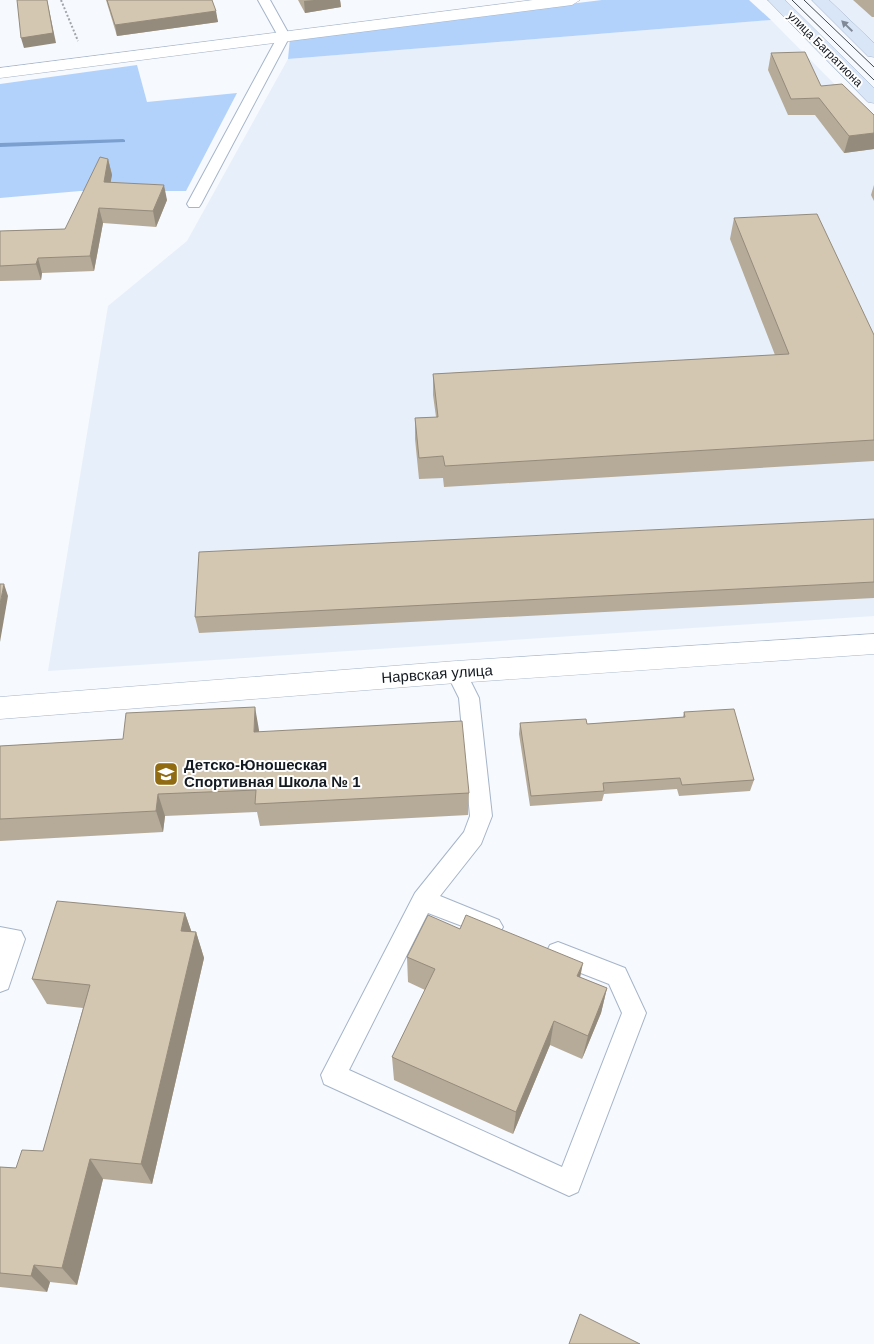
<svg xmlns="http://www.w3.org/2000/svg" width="874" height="1344" viewBox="0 0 874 1344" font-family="Helvetica,sans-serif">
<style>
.built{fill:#e7effa}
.green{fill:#b2d2fb}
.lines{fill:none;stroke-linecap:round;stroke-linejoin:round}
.stream{fill:#7ba0d0;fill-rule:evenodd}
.service-casing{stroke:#a5b4c9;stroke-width:2}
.minor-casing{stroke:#a5b4c9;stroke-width:1}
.secondary-casing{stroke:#a5b4c9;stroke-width:1}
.path{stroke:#a1a5ab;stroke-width:2;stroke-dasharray:2 2;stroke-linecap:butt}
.service{fill:#fff;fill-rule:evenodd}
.minor{fill:#fff;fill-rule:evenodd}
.secondary{fill:#d8e6f8;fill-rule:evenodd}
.tram{stroke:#41474d;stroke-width:1}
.wall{fill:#b6ab98}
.shaded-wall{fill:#948b7c}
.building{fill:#d4c7b1;stroke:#948b7c}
.oneway{fill:#808a97}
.labels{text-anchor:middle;stroke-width:4;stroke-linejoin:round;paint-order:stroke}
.far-street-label{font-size:12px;fill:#141a21;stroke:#fff}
.street-label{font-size:15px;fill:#141a21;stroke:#fff}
.poi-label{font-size:15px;font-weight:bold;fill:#141a21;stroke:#fff;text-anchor:start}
</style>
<rect width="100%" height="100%" fill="#f6f9fe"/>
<g class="built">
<polygon points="829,0 874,0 874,43"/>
<polygon points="771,20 874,124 874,616 48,671 108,306 187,241 288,59"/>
</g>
<g class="green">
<polygon points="602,0 749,0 771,20 288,59 290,38"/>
<polygon points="137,65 147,102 237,93 186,191 80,191 0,198 0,84"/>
</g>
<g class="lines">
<polygon class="stream" points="123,139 125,140 125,142 0,147 0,143"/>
<defs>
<g id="service">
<polygon points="258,0 270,0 290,36 201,204 199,207 189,207 187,204 278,36"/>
<polygon points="456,664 463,666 479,698 492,816 481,844 440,896 499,920 503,927 499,934 491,937 428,913 349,1070 562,1167 622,1013 609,984 550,961 546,953 550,945 558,942 625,968 646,1013 578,1192 569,1196 324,1084 321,1075 415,893 464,832 470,816 459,698 446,672 449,666"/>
<polygon points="0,927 21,931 25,939 8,989 0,992"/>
</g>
<g id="minor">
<polygon points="533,0 580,0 572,5 0,78 0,68"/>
<polygon points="874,634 874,654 456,683 0,719 0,697 456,661"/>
</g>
<g id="secondary">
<polygon points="768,0 785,0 874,88 874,103 868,102"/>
<polygon points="812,0 829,0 874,43 874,57 868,56"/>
</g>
</defs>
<use href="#service" class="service-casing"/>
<use href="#minor" class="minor-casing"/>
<use href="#secondary" class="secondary-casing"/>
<polyline class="path" points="61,0 78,41"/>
<use href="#service" class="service"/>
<use href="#minor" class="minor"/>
<use href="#secondary" class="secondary"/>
<g class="tram">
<polyline points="792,0 874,80"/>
<polyline points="804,0 874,67"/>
</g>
</g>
<g class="wall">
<polygon points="106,0 212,0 218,22 117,36"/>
<polygon points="298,0 340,0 341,7 305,13"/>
<polygon points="853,0 874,0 874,17 872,17"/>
<polygon points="771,53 821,86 874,115 874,149 844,153 815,115 788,115 768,70"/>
<polygon points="108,159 112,175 110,182 167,200 156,227 103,223 94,271 42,273 41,280 0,281 0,231 65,229"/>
<polygon points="874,185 874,201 871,195"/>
<polygon points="734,218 874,335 874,461 444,487 443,478 419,479 415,439 415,418 436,417 433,395 433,374 775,355 730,239"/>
<polygon points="874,519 874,598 199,633 195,617"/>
<polygon points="684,712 754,780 750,791 679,796 677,789 604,794 602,801 530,806 519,734 520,723 587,724 683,717"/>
<polygon points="259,730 259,732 469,793 468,815 260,826 257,812 165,816 163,832 0,841 0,746 123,739"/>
<polygon points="185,913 191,931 196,932 204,958 152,1184 103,1179 77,1285 50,1282 47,1292 0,1287 0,1167 16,1168 43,1151 83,1008 47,1004 32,979"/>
<polygon points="460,929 607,988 601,1013 582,1059 550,1045 513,1134 394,1080 392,1057 425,990 408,982 407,957"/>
</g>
<g class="shaded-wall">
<polygon points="47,0 56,43 24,48 21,38"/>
<polygon points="314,0 340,0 341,7 305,13 304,1"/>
<polygon points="216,11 218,22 117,36 115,25"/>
<polygon points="874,133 874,149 844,153 849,136"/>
<polygon points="108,159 112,175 108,197 104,182"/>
<polygon points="164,185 167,200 156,227 153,211"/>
<polygon points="99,208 103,223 94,271 90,256"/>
<polygon points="38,258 42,273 41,280 36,264"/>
<polygon points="4,584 8,596 0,642 0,604"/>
<polygon points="255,707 259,730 258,755 254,732"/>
<polygon points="158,794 165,816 163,832 156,811"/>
<polygon points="185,913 194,939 181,931"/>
<polygon points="196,932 204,958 152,1184 141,1164"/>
<polygon points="583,963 578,988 577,976"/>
<polygon points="607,988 601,1013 582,1059 588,1036"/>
<polygon points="554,1021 550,1045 513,1134 516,1112"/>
<polygon points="90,1159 103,1179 77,1285 62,1268"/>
<polygon points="34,1265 50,1282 47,1292 31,1276"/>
</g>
<g class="building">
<polygon points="17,0 47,0 53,33 21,38"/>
<polygon points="107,0 212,0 216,11 115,25"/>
<polygon points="805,52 821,86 842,84 874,115 874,133 849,136 819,98 791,99 771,53"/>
<polygon points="100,157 108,159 104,182 164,185 153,211 99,208 90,256 38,258 36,264 0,266 0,231 65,229"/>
<polygon points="817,214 874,335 874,440 445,466 443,456 419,458 415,418 438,417 433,374 789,354 734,218"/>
<polygon points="874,519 874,582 195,617 199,552"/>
<polygon points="0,584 4,584 0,604"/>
<polygon points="255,707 254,732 462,721 469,793 255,804 256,790 158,794 156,811 0,819 0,746 123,739 126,713"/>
<polygon points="734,709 754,780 682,785 680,778 603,783 604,791 531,796 520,723 586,719 587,724 685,717 684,712"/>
<polygon points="57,901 185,913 181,931 196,932 141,1164 90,1159 62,1268 34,1265 31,1276 0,1273 0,1167 16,1168 22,1150 43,1151 90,985 32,979"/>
<polygon points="428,915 460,929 466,915 583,963 577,976 607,988 588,1036 554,1021 516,1112 392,1057 435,969 407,957"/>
<polygon points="580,1314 640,1344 569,1344"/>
</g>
<defs><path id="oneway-solid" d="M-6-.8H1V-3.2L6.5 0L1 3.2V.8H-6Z" transform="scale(1.25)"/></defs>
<use class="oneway" href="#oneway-solid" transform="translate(847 26) rotate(-136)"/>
<defs>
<symbol id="school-square" viewBox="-11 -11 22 22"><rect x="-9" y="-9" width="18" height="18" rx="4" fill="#916b12" stroke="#fff"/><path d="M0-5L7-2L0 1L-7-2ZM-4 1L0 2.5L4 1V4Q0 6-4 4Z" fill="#fff"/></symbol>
</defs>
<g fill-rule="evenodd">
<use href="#school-square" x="152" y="760" width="28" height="28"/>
</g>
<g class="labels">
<g class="far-street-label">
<text transform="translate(825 49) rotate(45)" y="4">улица Багратиона</text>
</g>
<g class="street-label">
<text transform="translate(437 674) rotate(-4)" y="5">Нарвская улица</text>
</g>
<g class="poi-label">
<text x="184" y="770">Детско-Юношеская<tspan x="184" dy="17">Спортивная Школа № 1</tspan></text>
</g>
</g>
</svg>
